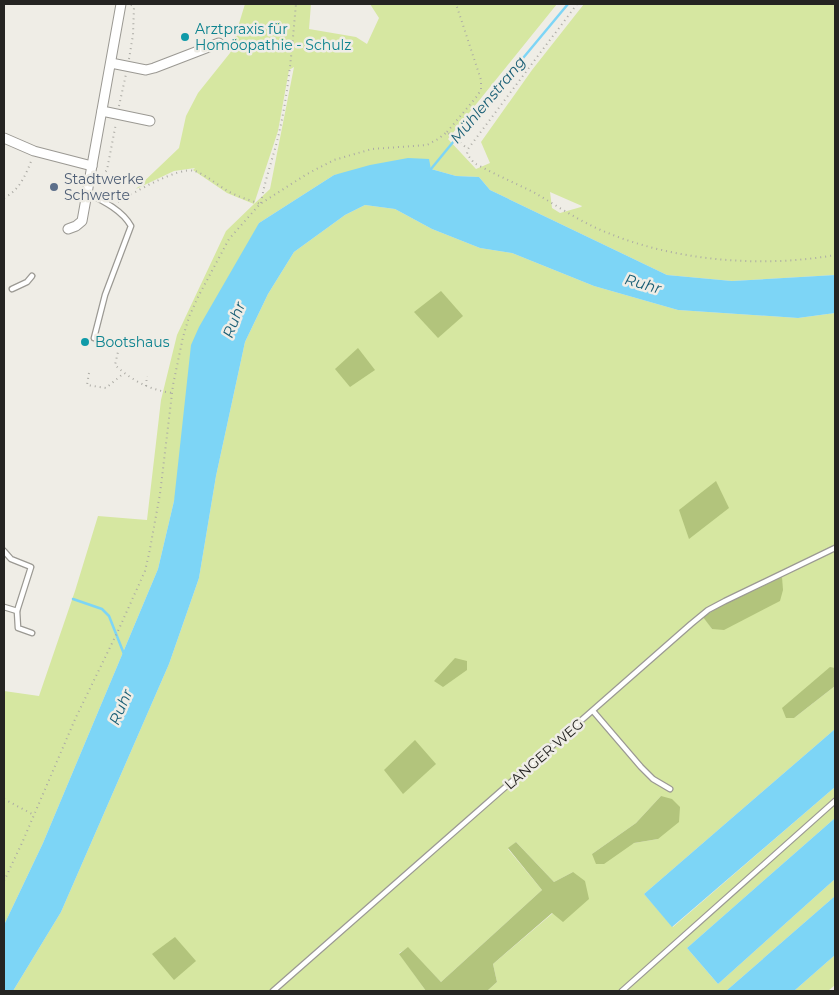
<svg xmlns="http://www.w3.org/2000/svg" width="839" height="995" viewBox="0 0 839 995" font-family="Montserrat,sans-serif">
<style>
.green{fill:#d6e7a1;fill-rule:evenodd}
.forest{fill:#b2c47c}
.water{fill:#7dd5f6}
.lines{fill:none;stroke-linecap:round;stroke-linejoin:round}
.stream{stroke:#7dd5f6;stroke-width:2.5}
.lane-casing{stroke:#9b9993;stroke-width:7}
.street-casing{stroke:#9b9993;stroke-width:11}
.path{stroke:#acaba5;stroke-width:2;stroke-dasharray:1 4;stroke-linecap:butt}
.lane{stroke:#fff;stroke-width:4.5}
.street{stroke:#fff;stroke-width:9}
.culture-dot{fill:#0f9aa8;stroke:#efede6;stroke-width:2}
.service-dot{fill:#5c6f8a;stroke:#efede6;stroke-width:2}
.labels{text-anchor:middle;stroke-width:5;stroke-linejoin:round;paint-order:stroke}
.culture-label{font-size:14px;fill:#0d838f;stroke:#efede6;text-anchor:start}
.service-label{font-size:14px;fill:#4e5e75;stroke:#efede6;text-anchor:start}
.street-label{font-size:14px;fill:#252422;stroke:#efede6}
.water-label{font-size:15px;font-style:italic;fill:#185e75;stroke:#efede6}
</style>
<rect width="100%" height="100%" fill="#efede6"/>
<g class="green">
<path d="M245,4H311L309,29L356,37L367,44L379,18L370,4H557L448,139L476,169L490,163L481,142L532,70L584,4H835V275L732,281L667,275L490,190L479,177L456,176L431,169L428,159L334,175L259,223L174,501L158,569L43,843L4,925V691L39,696L75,591L98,516L147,520L161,400L177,335L226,231L254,204L227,193L193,170L195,168L174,171L136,189L179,148L186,116L198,93L230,53ZM294,67L270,189L254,204L278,131L289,70ZM550,192L582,206L581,207L560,213L552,208Z"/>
<path d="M365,205L395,209L432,229L480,248L512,253L594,286L678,310L798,318L835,313V668H830L794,718L835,686V729L644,894L673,927L835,787V818L687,948L718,984L835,879V896L726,991H487L497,982L493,964L553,913L573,872L554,882L516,842L508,849L542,890L441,982L408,948L399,953L426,991H13L61,912L169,664L199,578L216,476L245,342L268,294L294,252L345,215ZM745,594L712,629L704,617L721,606ZM661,796L658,839L634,843L592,854L636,823Z"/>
<polygon points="835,955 835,985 828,991 794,991"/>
</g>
<g class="forest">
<polygon points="441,291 463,316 438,338 414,312"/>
<polygon points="358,348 375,370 350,387 335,369"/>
<polygon points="716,481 729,508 689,539 679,510"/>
<polygon points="782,577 783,590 780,601 724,630 712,629 703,617 721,606"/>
<polygon points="455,658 467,661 467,670 443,687 434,681"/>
<polygon points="830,667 835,668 835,686 794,718 786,718 782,708"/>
<polygon points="415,740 436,764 403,794 384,770"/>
<polygon points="661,796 672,799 680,807 679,822 658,839 634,843 604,864 596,864 592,854 636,823"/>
<polygon points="516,842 554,882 573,872 585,881 589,899 563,922 552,913 493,964 497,982 487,991 426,991 399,954 408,947 441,982 542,890 508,848"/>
<polygon points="175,937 196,961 174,980 152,954"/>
</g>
<g class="water">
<polygon points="408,158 429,159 431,169 456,176 479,177 490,190 667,275 732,281 835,275 835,313 798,318 678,310 594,286 512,253 480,248 432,229 395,209 365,205 345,215 294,252 268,294 245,342 216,476 199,578 169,664 61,912 13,991 4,991 4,925 43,843 158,569 174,501 191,345 199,327 259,223 334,175 370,165"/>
<polygon points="835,729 835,787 672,927 644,894"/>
<polygon points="835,818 835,879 718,984 687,948"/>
<polygon points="835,896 835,955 794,991 726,991"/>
</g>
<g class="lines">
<g class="stream">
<polyline points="427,170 431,169 449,147 568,4"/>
<polyline points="73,599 102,609 109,616 124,654"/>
</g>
<defs>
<g id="lane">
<path d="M87,193C103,201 122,210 131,226L105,295L94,338"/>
<polyline points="12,289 27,282 32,276"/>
<polyline points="4,551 11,559 31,567 17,611 18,628 32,633"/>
<polyline points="4,607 17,611"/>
<polyline points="593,711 641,767 653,779 670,789"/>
<polyline points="273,991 691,624 708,610 725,601 835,548"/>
<polyline points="622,991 835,801"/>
</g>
<g id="street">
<polyline points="111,63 146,70 154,68 219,43"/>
<polyline points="102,111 150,121"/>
<polyline points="4,138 34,151 92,166"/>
<polyline points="68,229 76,226 82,221 121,4"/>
</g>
</defs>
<use href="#lane" class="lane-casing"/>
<use href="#street" class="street-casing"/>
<g class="path">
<path d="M577,4L468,149L467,154L474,163C494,174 515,183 535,193C559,207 582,223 608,233C676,261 763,268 835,255"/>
<polyline points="129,59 133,35 134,7 130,4"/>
<polyline points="119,106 126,74"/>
<polyline points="447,132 478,95 481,89 481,80 456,4"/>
<polyline points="99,179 107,170 116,123"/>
<path d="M4,198C20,190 26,174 32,159"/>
<path d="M118,202C133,193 179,166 195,171C208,176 217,185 228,191C238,197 250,200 260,204"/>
<path d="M261,203C265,178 274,156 279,133C289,90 292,47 296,4"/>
<path d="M120,343L115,365C131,380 150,390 172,393"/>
<polyline points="89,373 87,385 106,388 124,373"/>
<polyline points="146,386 147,376"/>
<polyline points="4,799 34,815"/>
<polyline points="4,881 22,843 76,717 118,631 145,571 149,554 160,494 173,385 183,337 189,317 198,297 229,239 260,204 307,174 334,160 372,149 427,145 438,139 447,132 468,149"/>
</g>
<use href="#lane" class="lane"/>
<use href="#street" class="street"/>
</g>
<g class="culture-dot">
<circle cx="185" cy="37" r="5"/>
<circle cx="85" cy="342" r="5"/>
</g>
<circle class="service-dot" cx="54" cy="187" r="5"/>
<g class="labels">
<g class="culture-label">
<text x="195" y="34">Arztpraxis für<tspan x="195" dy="16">Homöopathie - Schulz</tspan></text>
<text x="95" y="347">Bootshaus</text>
</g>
<g class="service-label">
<text x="64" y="184">Stadtwerke<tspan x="64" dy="16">Schwerte</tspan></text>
</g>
<g class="street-label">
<text transform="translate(544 754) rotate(-41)" y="5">LANGER WEG</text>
</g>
<g class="water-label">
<text transform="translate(488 100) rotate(-50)" y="5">Mühlenstrang</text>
<text transform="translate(643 284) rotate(16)" y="5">Ruhr</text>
<text transform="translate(234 320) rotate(-69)" y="5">Ruhr</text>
<text transform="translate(121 707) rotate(-67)" y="5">Ruhr</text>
</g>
</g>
<rect width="839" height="995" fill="none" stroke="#252422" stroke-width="10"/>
</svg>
